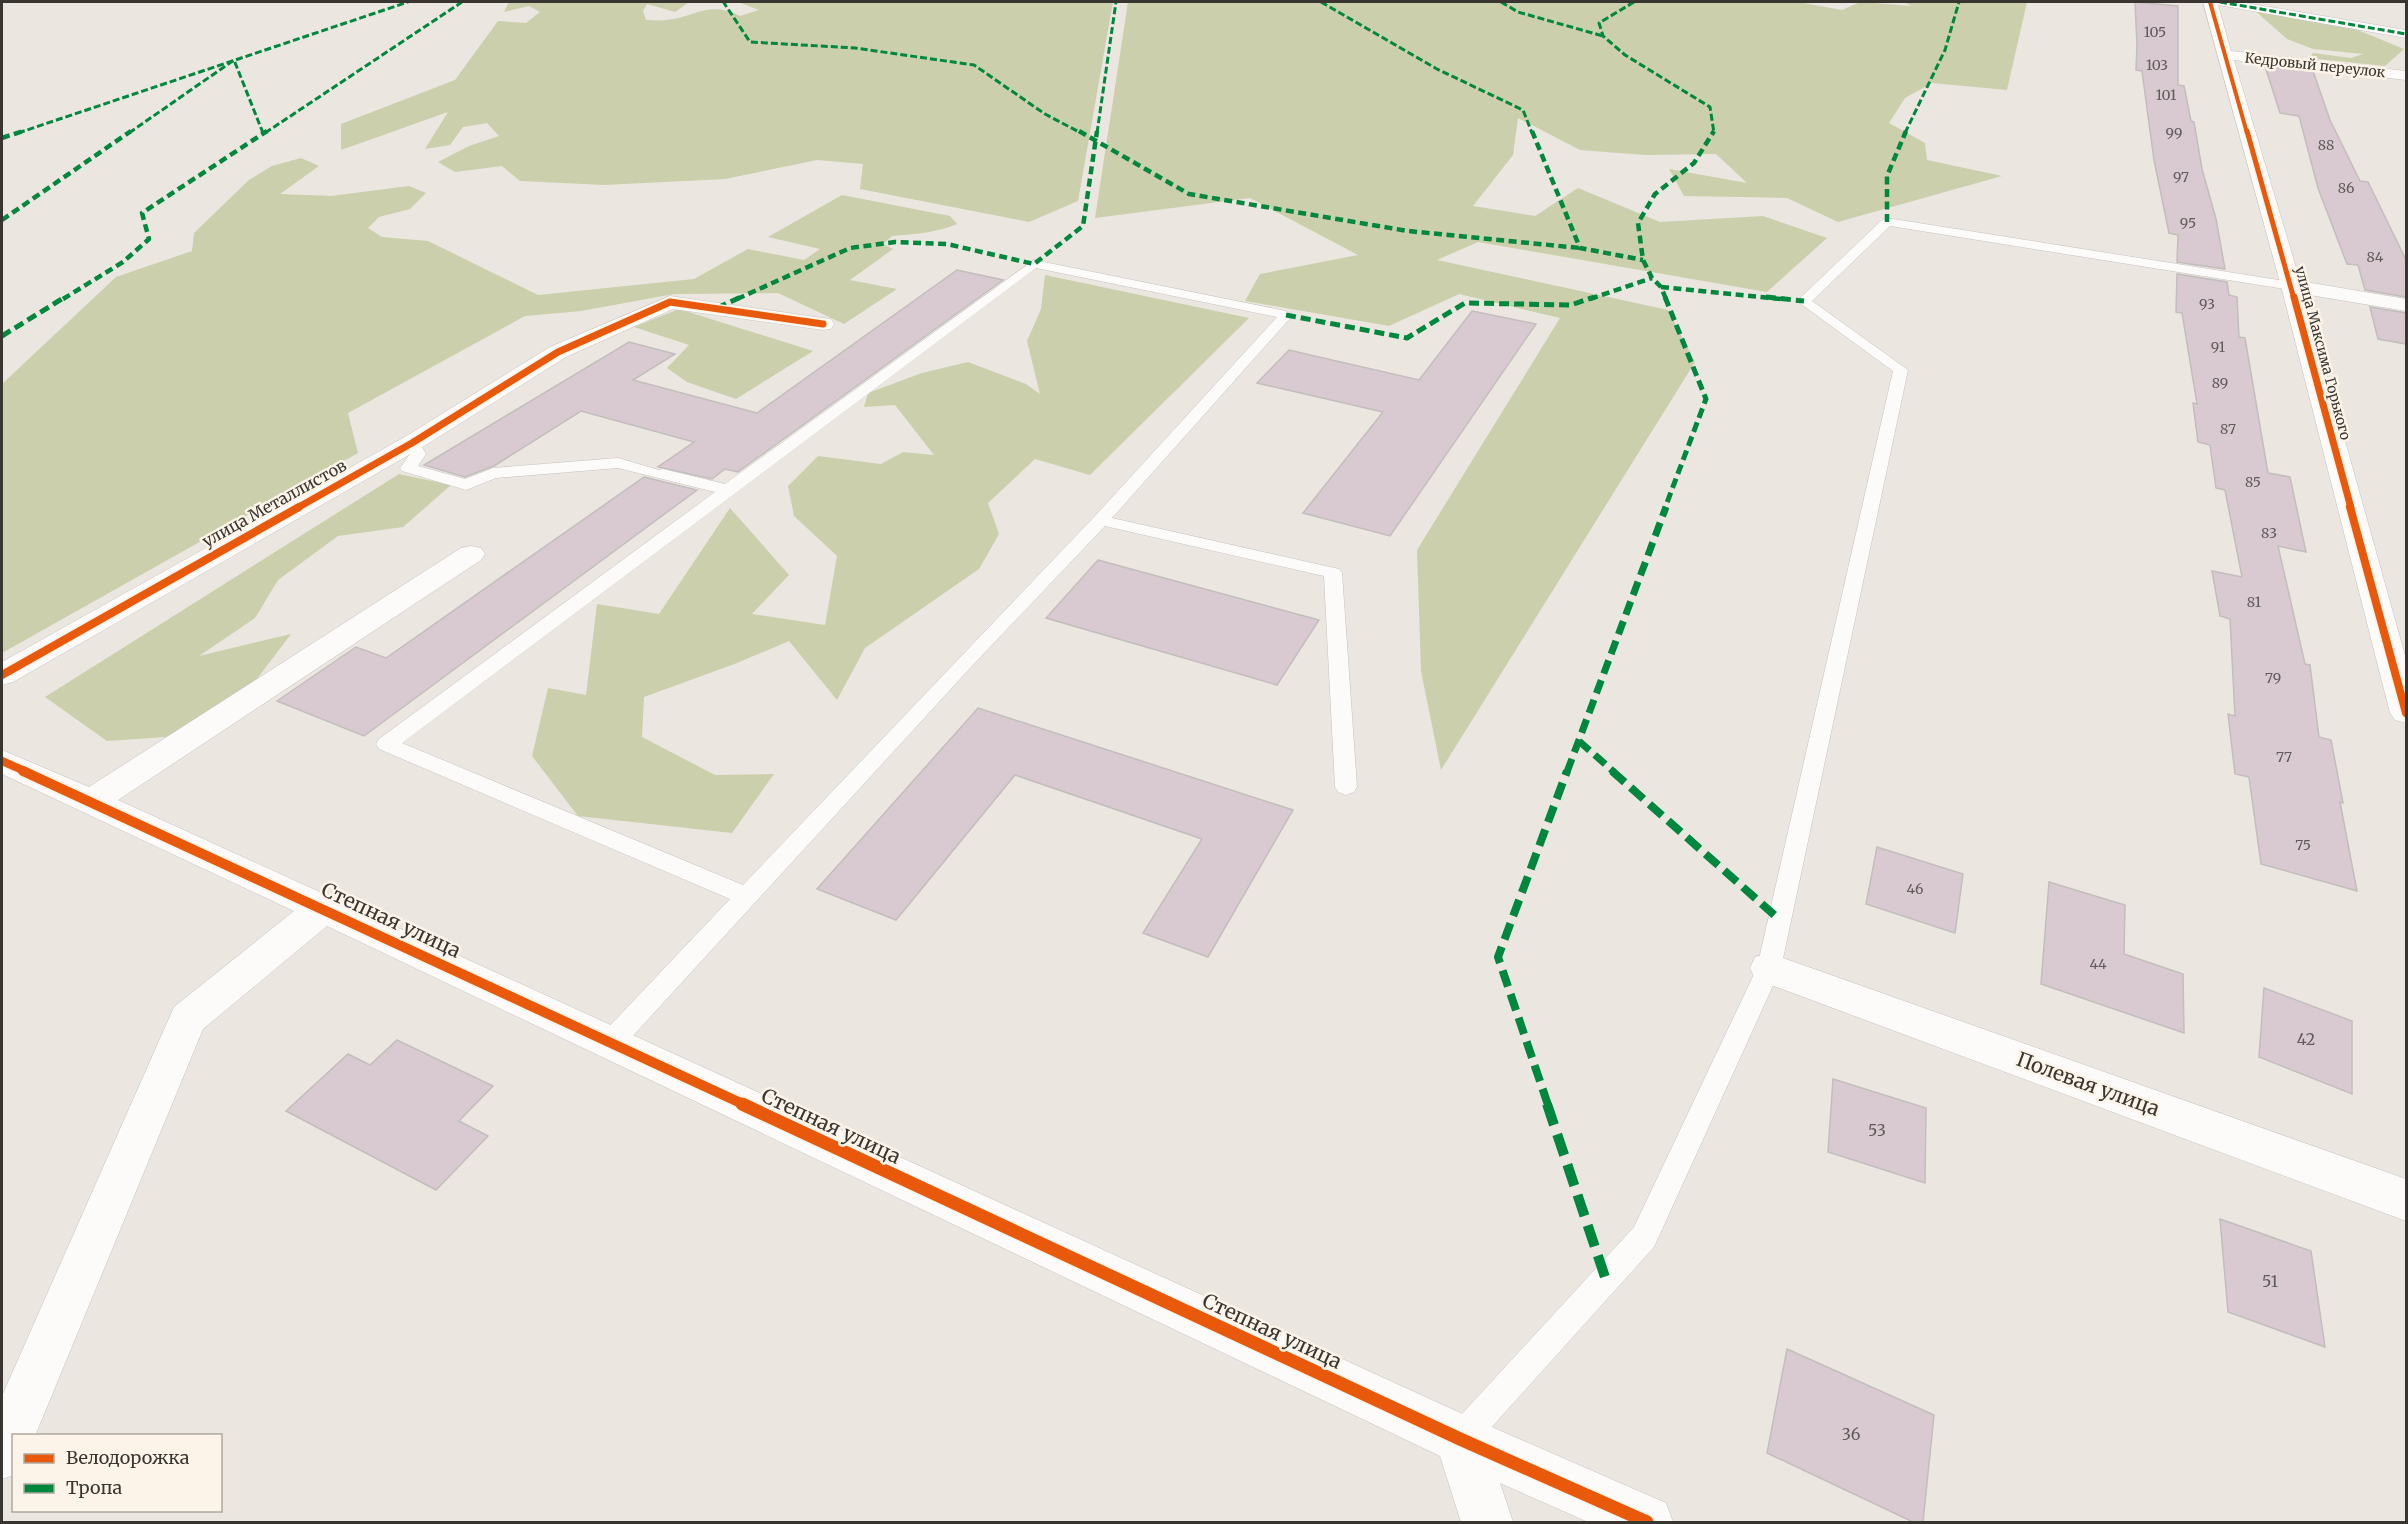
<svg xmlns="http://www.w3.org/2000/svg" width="2408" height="1524" viewBox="0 0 2408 1524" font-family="Merriweather,serif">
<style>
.green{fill:#cbcfab}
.building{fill:#d9c9d1;stroke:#c2bebc;stroke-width:1.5}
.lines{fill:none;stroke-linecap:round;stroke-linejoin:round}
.lane-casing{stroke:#c6c2be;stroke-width:1}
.street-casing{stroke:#c6c2be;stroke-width:1}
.lane{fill:#fcfbfa;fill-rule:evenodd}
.street{fill:#fcfbfa;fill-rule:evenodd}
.quiet-far5{stroke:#00873e;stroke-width:3;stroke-dasharray:7 3;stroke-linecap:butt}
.quiet-far4{stroke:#00873e;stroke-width:4.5;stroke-dasharray:8 4.5;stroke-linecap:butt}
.quiet-far3{stroke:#00873e;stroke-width:5;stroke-dasharray:10 5;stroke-linecap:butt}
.quiet-far2{stroke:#00873e;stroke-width:7;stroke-dasharray:14 7;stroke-linecap:butt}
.quiet-far1{stroke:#00873e;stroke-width:8;stroke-dasharray:17 8;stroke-linecap:butt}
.quiet{stroke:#00873e;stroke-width:10;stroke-dasharray:22 10;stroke-linecap:butt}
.cycleway-far5-casing{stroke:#fcf4e9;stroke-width:5}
.cycleway-far4-casing{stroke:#fcf4e9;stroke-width:8}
.cycleway-far3-casing{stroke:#fcf4e9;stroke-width:10}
.cycleway-far2-casing{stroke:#fcf4e9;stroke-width:11}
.cycleway-far1-casing{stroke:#fcf4e9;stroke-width:14}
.cycleway-casing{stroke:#fcf4e9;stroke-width:16}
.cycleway-far5{stroke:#e8590c;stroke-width:4}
.cycleway-far4{stroke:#e8590c;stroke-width:5}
.cycleway-far3{stroke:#e8590c;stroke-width:7}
.cycleway-far2{stroke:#e8590c;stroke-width:8}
.cycleway-far1{stroke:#e8590c;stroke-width:10}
.cycleway{stroke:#e8590c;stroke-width:13}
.labels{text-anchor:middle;stroke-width:5;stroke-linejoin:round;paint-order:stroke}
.number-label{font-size:14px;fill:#615b5a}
.far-street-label{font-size:14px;fill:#393632;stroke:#fcf4e9}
.street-label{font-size:16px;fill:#393632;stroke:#fcf4e9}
.near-number-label{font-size:16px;fill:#615b5a}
.near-street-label{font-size:20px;fill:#393632;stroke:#fcf4e9}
</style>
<rect width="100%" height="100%" fill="#ebe6e0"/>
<g class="green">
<path d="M509,2H689L675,12L647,4L643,11L646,20C653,20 660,21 666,20C697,17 707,0 740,16L759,10L738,2H1113L1078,201L1029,222L860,189L863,164L817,160L725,179L604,185L520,181L502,166L455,172L438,162L469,146L499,136L487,123L463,127L450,145L425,149L448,112L341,150V124L455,80L498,21L526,23L540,12L529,6L504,12Z"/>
<polygon points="1128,2 1798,2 1842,10 1860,2 1912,6 1904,2 2027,2 2007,90 1932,83 1905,98 1889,123 1925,143 1927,160 2002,176 1838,222 1787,198 1684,196 1669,169 1747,183 1716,154 1645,155 1580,150 1518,118 1513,155 1473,206 1535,216 1578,188 1660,222 1763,216 1827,238 1767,292 1478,242 1437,260 1668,310 1695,362 1441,770 1421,671 1417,550 1560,318 1459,294 1389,326 1245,301 1260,274 1358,255 1250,198 1095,218"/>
<polygon points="2253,9 2353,28 2404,49 2385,66 2308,58 2313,53 2351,58 2363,54 2313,49 2287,39"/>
<path d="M301,158L319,166L280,194L331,196L409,186L426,193L410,209L379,217L368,228L382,237L428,241L538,295L694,279L748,249L804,260L820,249L768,237L842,195L950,216L957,224C935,233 915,234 892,236L883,244L893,249L850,280L897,289L844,324L778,293L674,294L581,311L525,316L348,413L358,453L2,653V384L116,277L192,251L194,233L249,180L272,166Z"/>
<polygon points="1045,275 1249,318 1090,475 1035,459 988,503 999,534 979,569 865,648 837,700 789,641 737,663 644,697 642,737 715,775 774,774 732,833 578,816 532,756 548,688 586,695 597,604 659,614 730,508 789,575 752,614 825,625 837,556 794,516 788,486 818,456 881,464 903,452 934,455 895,405 864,407 868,393 922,373 968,362 1026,384 1040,394 1027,341 1041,309"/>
<polygon points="679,309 813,351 736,399 687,382 667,368 689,345 634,327"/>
<polygon points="399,474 451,485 403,527 338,536 278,580 255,618 199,656 291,634 250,688 166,737 107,741 45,697"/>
</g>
<g class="building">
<polygon points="2135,2 2178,6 2178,85 2184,86 2191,121 2194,122 2202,169 2216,219 2225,269 2177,262 2178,235 2169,233 2154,160 2142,71 2136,70 2137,45"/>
<polygon points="2265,66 2313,71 2330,120 2360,181 2368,182 2406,260 2406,297 2365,290 2358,265 2347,264 2318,188 2299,116 2280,113"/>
<polygon points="957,270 1003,280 738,472 725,469 712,479 658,467 694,442 581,411 494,466 465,477 424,465 629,342 675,354 633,380 757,413"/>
<polygon points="2177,274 2227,282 2229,295 2237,297 2239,337 2245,338 2268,473 2290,477 2306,552 2278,546 2305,664 2310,665 2319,737 2331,740 2343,803 2340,802 2357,891 2261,864 2249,777 2235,774 2228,714 2235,716 2230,619 2220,616 2212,571 2242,577 2225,490 2216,488 2210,445 2198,442 2193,403 2197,404 2182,313 2176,312"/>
<polygon points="2370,307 2406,313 2406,344 2378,339"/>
<polygon points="1472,311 1536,324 1390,536 1303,513 1383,412 1257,383 1289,350 1419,380"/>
<polygon points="644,477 697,490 364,736 277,701 356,647 386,658"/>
<polygon points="1098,560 1319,620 1277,685 1046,618"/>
<polygon points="978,708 1293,810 1208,957 1143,933 1202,839 1015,775 896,920 817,889"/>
<polygon points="1877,847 1963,874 1955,933 1866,904"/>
<polygon points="2049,882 2125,905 2124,954 2183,974 2184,1033 2041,984"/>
<polygon points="2264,988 2352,1021 2352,1094 2259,1057"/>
<polygon points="397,1040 493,1086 459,1121 488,1136 436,1190 286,1111 348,1054 370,1065"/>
<polygon points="1833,1079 1926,1108 1925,1183 1828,1152"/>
<polygon points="2220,1219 2311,1251 2325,1347 2228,1312"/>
<polygon points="1787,1349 1934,1415 1923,1522 1913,1522 1767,1453"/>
</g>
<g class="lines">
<defs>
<g id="lane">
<polygon points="1887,218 2291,282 2298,286 2291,290 1890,226 1812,301 1908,370 1781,968 1654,1247 1471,1450 1460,1455 1449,1450 1444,1439 1449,1428 1634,1227 1757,968 1893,371 1797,301 1883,219"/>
<path d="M1034,260L1286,311L1293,315L1112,518L1339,569L1342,573L1357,787L1354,792L1346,795L1338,792L1335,787L1324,576L1105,526L971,667L619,1051L610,1054L601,1051L597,1043L601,1035L730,899L379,749L376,744L379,739L715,492L618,468L496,478L466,490L402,471L400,468L410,454L404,443L412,438L418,440L426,454L418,466L465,479L493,468L618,458L659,470L663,469L725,484ZM1036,268L1277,317L1095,516L743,885L402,743Z"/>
</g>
<g id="street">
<polygon points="2203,2 2240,2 2406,30 2406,38 2218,5 2231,51 2406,71 2406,80 2234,60 2300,281 2406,299 2406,311 2304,294 2406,659 2406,723 2395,720 2390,713 2281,286"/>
<polygon points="670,296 823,318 831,319 834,324 831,329 823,330 673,309 566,357 421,448 13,682 2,685 2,662 403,438 550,347"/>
<polygon points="471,546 481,548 485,554 481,560 118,800 1478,1421 1666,1503 1673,1522 1588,1522 1500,1483 1513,1522 1461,1522 1440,1456 327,926 203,1029 35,1436 14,1436 14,1475 2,1479 2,1396 174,1007 294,911 2,774 2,750 89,787 461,548"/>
<polygon points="1769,953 2406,1179 2406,1221 1755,979 1750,968 1755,957"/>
</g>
</defs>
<use href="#lane" class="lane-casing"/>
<use href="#street" class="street-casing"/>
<use href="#lane" class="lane"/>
<use href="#street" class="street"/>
<g class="quiet-far5">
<polyline points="726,2 724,3 750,42 855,48 974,65 1045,114 1081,133"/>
<polyline points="1321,2 1437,69 1523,110 1532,133"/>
<polyline points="1501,2 1518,12 1603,36"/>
<polyline points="1634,2 1599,23 1603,36 1625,55 1710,107 1714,133"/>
<polyline points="2220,2 2406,34"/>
<polyline points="18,133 408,2"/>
<polyline points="129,133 234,60 263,133"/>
<polyline points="265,133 462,2"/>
<polyline points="1097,133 1116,2"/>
<polyline points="1905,133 1945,50 1959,2"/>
</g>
<g class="quiet-far4">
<polyline points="263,131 264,134"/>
<polyline points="1079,131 1189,194 1408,231 1580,248"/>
<polyline points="1532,131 1580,248 1643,260"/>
<polyline points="2,138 23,131"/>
<polyline points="2,220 131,131"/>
<polyline points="1887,222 1887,176 1906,131"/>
<polyline points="1661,287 1781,299"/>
<polyline points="63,299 123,262 149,239 142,213 267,131"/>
<polyline points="737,299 850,248 895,242 947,244 1034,264 1083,226 1097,131"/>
<polyline points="1590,299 1652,278"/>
<polyline points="1666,299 1661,287 1652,278 1643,260 1638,223 1655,194 1694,163 1714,131"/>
</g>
<g class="quiet-far3">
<polyline points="1665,297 1706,399 1665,508"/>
<polyline points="1766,297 1804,301"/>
<polyline points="717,308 741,297"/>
<polyline points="1286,315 1407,338 1465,303 1571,305 1594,297"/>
<polyline points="2,336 65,297"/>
</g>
<g class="quiet-far2">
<polyline points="1579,741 1614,772"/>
<polyline points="1567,772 1666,507"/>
</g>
<g class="quiet-far1">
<polyline points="1612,771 1780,920"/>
<polyline points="1548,1105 1498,957 1567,771"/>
</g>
<polyline class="quiet" points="1547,1104 1606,1280"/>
<defs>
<polyline id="cycleway-far5" points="2210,2 2247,133"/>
<polyline id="cycleway-far4" points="2247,131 2294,299"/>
<g id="cycleway-far3">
<polyline points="2294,297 2351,508"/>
<polyline points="297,508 412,443 558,352 670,302 823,324"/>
</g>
<g id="cycleway-far2">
<polyline points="2350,507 2406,713"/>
<polyline points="2,675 299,507"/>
<polyline points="2,761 27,772"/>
</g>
<polyline id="cycleway-far1" points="23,771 745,1105"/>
<polyline id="cycleway" points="742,1104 1460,1439 1647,1522"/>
</defs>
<use href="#cycleway-far5" class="cycleway-far5-casing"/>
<use href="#cycleway-far4" class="cycleway-far4-casing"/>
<use href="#cycleway-far3" class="cycleway-far3-casing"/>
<use href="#cycleway-far2" class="cycleway-far2-casing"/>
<use href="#cycleway-far1" class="cycleway-far1-casing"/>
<use href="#cycleway" class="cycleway-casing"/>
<use href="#cycleway-far5" class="cycleway-far5"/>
<use href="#cycleway-far4" class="cycleway-far4"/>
<use href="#cycleway-far3" class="cycleway-far3"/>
<use href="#cycleway-far2" class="cycleway-far2"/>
<use href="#cycleway-far1" class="cycleway-far1"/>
<use href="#cycleway" class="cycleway"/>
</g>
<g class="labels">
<g class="number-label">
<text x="2155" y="37">105</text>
<text x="2157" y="70">103</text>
<text x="2166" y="100">101</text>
<text x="2174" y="138">99</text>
<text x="2326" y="150">88</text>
<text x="2181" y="182">97</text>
<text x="2346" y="193">86</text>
<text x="2188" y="228">95</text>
<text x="2375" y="262">84</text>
<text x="2207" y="309">93</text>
<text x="2218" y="352">91</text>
<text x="2220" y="388">89</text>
<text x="2228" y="434">87</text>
<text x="2253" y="487">85</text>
<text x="2269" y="538">83</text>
<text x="2254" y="607">81</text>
<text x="2273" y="683">79</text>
<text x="2284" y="762">77</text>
<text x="2303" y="850">75</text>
<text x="1915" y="894">46</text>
<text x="2098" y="969">44</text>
</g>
<g class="far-street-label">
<text transform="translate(2315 65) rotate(6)" y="5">Кедровый переулок</text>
<text transform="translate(2323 353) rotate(75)" y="5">улица Максима Горького</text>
</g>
<g class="street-label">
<text transform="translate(274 503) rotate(-29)" y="6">улица Металлистов</text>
</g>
<g class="near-number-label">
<text x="2306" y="1045">42</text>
<text x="1877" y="1136">53</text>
<text x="2270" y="1287">51</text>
<text x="1851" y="1440">36</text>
</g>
<g class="near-street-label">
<text transform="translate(391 920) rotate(25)" y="7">Степная улица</text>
<text transform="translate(2088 1084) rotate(20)" y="7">Полевая улица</text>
<text transform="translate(831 1126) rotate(25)" y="7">Степная улица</text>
<text transform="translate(1272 1331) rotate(25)" y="7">Степная улица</text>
</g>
</g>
<rect width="2408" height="1524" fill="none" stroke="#393632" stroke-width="6"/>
<rect x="12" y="1434" width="210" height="78" fill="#fcf4e9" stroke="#aea8a0" stroke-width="1.5"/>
<rect x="24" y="1454" width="30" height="9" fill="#e8590c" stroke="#aea8a0" stroke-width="1.5"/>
<text x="66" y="1464" font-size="18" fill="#393632">Велодорожка</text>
<rect x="24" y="1484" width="30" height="9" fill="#00873e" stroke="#aea8a0" stroke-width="1.5"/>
<text x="66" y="1494" font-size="18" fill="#393632">Тропа</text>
</svg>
